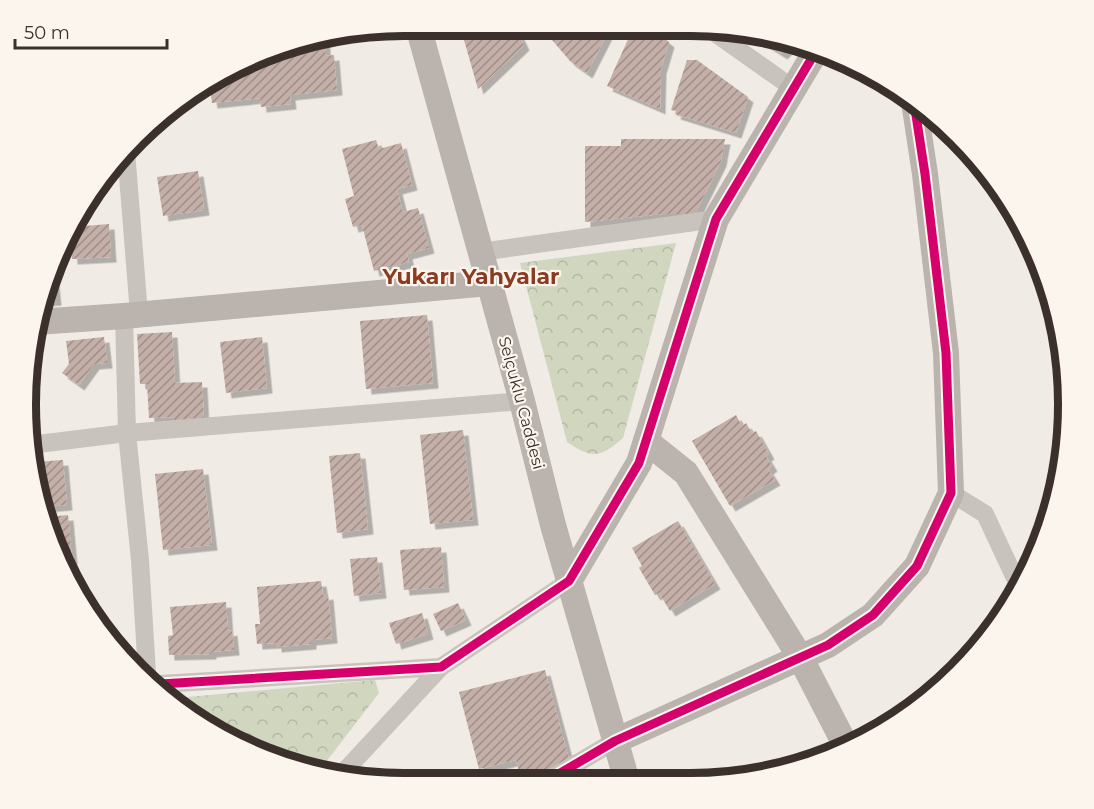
<svg xmlns="http://www.w3.org/2000/svg" width="1094" height="809" viewBox="0 0 1094 809" font-family="Montserrat,sans-serif">
<style>
.park{fill:url(#park-crowns)}
.building{fill:url(#building-hatch);filter:url(#shadow)}
.lines{fill:none;stroke-linecap:round;stroke-linejoin:round}
.street{stroke:#c9c3be;stroke-width:18}
.secondary{stroke:#bab3ae;stroke-width:26}
.cycleway-casing{stroke:#fbf5ee;stroke-width:13}
.cycleway{stroke:#d6006c;stroke-width:9}
.labels{text-anchor:middle;stroke-width:4.5;stroke-linejoin:round;paint-order:stroke}
.street-label{font-size:16px;fill:#3b302b;stroke:#fbf5ee}
.district-label{font-size:22px;font-weight:bold;fill:#8c3b22;stroke:#fbf5ee}
.rim{fill:none;stroke:#3b302b;stroke-width:8}
</style>
<defs>
<pattern id="park-crowns" width="20" height="18" patternUnits="userSpaceOnUse" patternTransform="scale(1.5)"><rect width="20" height="18" fill="#d1d6bf"/><path d="M2 6a3 3 0 1 1 6 0M12 15a3 3 0 1 1 6 0" fill="none" stroke="#b4b8a4"/></pattern>
<pattern id="building-hatch" width="6" height="6" patternUnits="userSpaceOnUse" patternTransform="scale(1.5)"><rect width="6" height="6" fill="#c3afa7"/><path d="M-1 1l2-2M0 6l6-6M5 7l2-2" fill="none" stroke="#a08f88"/></pattern>
<filter id="shadow"><feDropShadow dx="5.5" dy="5.5" stdDeviation="0" flood-color="#0004"/></filter>
</defs>
<rect width="100%" height="100%" fill="#f0ebe5"/>
<g class="park">
<path d="M676,243L623,438C600,458 592,459 567,442L520,263Z"/>
<polygon points="375,680 379,693 319,771 283,763 215,733 176,698"/>
</g>
<g class="building">
<polygon points="460,26 515,26 524,45 478,89"/>
<polygon points="554,26 611,26 587,73 570,61 547,34"/>
<polygon points="634,26 649,26 669,42 661,69 660,109 607,86"/>
<polygon points="745,31 787,38 794,42 782,54"/>
<polygon points="324,36 326,56 334,55 337,90 290,95 291,104 261,107 260,98 212,103 209,81 215,76 269,54 283,52 282,48 306,39"/>
<polygon points="687,60 697,60 748,97 736,133 675,114 676,111 671,110"/>
<polygon points="621,139 725,139 721,161 695,214 662,214 585,222 585,146 621,146"/>
<polygon points="376,140 379,149 401,143 412,185 397,189 403,212 418,208 429,248 407,254 409,262 374,271 362,225 353,227 345,199 354,196 342,149"/>
<polygon points="198,171 204,210 163,216 157,177"/>
<polygon points="109,224 111,257 72,259 70,229 72,227"/>
<polygon points="53,271 56,300 43,301"/>
<polygon points="427,315 433,383 366,389 360,321"/>
<polygon points="172,332 175,383 202,382 204,420 174,422 173,417 149,418 147,384 140,384 137,334"/>
<polygon points="104,337 107,363 94,364 79,385 62,373 69,364 66,341"/>
<polygon points="262,337 267,388 226,393 220,342"/>
<polygon points="736,415 742,426 746,423 752,433 756,431 769,454 766,456 772,466 768,469 775,480 730,506 692,441"/>
<polygon points="463,430 473,520 430,524 420,435"/>
<polygon points="360,453 368,529 337,533 329,456"/>
<polygon points="63,460 67,505 44,507 34,462"/>
<polygon points="203,469 212,545 163,550 155,474"/>
<polygon points="68,515 72,559 60,560 54,549 47,517"/>
<polygon points="678,521 715,584 670,611 659,593 655,595 639,568 642,566 632,548"/>
<polygon points="441,547 444,587 404,590 400,550"/>
<polygon points="377,557 381,593 354,596 350,559"/>
<polygon points="321,581 323,595 328,594 332,638 311,640 311,644 276,647 276,643 257,644 255,624 260,624 257,587"/>
<polygon points="226,602 228,631 232,630 234,650 211,652 211,654 169,655 168,636 173,635 170,607"/>
<polygon points="458,603 466,620 441,631 433,614"/>
<polygon points="422,613 428,634 396,644 389,623"/>
<polygon points="545,670 570,763 520,776 516,760 479,769 459,692"/>
<polygon points="431,772 437,782 416,782"/>
</g>
<g class="lines">
<g class="street">
<polyline points="705,26 794,89"/>
<polyline points="126,151 139,314"/>
<polyline points="480,252 716,219"/>
<polyline points="124,316 127,433 140,560 147,673"/>
<polyline points="30,445 127,433 522,401"/>
<polyline points="951,493 985,514 1020,589"/>
<polyline points="160,684 441,667 569,581"/>
<polyline points="341,775 441,667"/>
<polyline points="545,782 615,741"/>
</g>
<g class="secondary">
<polyline points="418,26 522,401 553,525 627,781"/>
<polyline points="36,322 124,316 489,283"/>
<polyline points="646,441 686,473 800,657 847,748"/>
<polyline points="569,581 639,463 716,219 816,51"/>
<polyline points="615,741 828,645 873,615 917,566 951,493 946,353 925,174 914,102"/>
</g>
<defs>
<g id="cycleway">
<polyline points="160,684 441,667 569,581 639,463 716,219 816,51"/>
<polyline points="545,782 615,741 828,645 873,615 917,566 951,493 946,353 925,174 914,102"/>
</g>
</defs>
<use href="#cycleway" class="cycleway-casing"/>
<use href="#cycleway" class="cycleway"/>
</g>
<g class="labels">
<g class="street-label">
<text transform="translate(522 403) rotate(75)" y="6">Selçuklu Caddesi</text>
</g>
<g class="district-label">
<text x="471" y="284">Yukarı Yahyalar</text>
</g>
</g>
<path d="M0 0H1094V809H0ZM404 36H690A368 368 0 0 1 1058 404V405A368 368 0 0 1 690 773H404A368 368 0 0 1 36 405V404A368 368 0 0 1 404 36Z" fill="#fbf5ee" fill-rule="evenodd"/>
<path class="rim" d="M404 36H690A368 368 0 0 1 1058 404V405A368 368 0 0 1 690 773H404A368 368 0 0 1 36 405V404A368 368 0 0 1 404 36Z"/>
<path d="M15 39v9h152v-9" fill="none" stroke="#3b302b" stroke-width="3"/>
<text x="24" y="39" font-size="18" fill="#3b302b" stroke="#fbf5ee" stroke-width="4.5" paint-order="stroke">50 m</text>
</svg>
